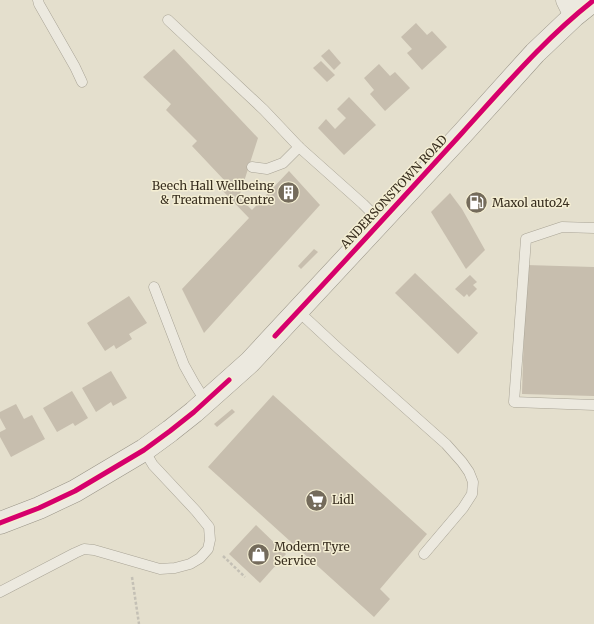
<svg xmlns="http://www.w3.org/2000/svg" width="594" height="624" viewBox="0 0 594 624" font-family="Merriweather,serif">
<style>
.building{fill:#c7beae}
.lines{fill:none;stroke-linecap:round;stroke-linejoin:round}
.lane-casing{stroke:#a9a496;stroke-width:11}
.street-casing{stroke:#a9a496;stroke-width:21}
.secondary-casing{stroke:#989386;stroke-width:23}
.path{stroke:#c4c0b5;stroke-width:2.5;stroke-dasharray:3 2;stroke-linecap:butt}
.lane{stroke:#ece9df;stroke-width:10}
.street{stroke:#ece9df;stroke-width:20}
.secondary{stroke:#ece9df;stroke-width:22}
.cycleway-casing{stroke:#f4eed3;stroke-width:8}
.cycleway{stroke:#d6006c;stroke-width:5}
.labels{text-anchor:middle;stroke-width:3;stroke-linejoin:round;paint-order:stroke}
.poi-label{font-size:12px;fill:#372d1e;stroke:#f4eed3;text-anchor:start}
.street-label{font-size:12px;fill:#372d1e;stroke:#f4eed3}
</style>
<rect width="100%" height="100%" fill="#e4dfcd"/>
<g class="building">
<polygon points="416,23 427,35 432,31 447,47 422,70 407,53 412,49 401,37"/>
<polygon points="174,49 258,138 239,197 252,210 289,171 320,205 204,333 182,289 249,218 220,188 225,181 192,146 197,141 166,110 171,104 143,77"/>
<polygon points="329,49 341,63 334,70 321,56"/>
<polygon points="321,61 335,75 327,82 313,68"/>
<polygon points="379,64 390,76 395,72 410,88 385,111 370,94 374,90 364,78"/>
<polygon points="349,97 376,125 344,155 318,128 326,119 335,129 346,118 337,109"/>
<polygon points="450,193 462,209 485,250 466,269 431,212"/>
<polygon points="314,249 318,252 301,269 298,266"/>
<polygon points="526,265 594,267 594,396 522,394"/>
<polygon points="415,273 478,333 458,354 395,293"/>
<polygon points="470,275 477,282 473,285 477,289 469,297 467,294 464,297 455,289"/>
<polygon points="129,296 147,323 129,334 132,339 116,349 114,345 105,351 87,323"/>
<polygon points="111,371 127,398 113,406 111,402 96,412 82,388"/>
<polygon points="72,391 88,418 75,426 73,423 57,432 43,408"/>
<polygon points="273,395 427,534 380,589 390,599 374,617 208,467"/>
<polygon points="16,404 24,419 32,415 45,439 11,457 0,437 0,432 6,429 0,418 0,412"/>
<polygon points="232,409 235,412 217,427 214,424"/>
<polygon points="256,525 286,554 260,583 229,554"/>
</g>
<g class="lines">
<defs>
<g id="lane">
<polyline points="38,0 39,4 75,67 82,82"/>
<polyline points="168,20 264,110 299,147 363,204 380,221"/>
<polyline points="252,167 267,169 283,163 299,147"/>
<polyline points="594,228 562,227 526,239 514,402 594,405"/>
<polyline points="154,287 184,365 194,383 206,402"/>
<polyline points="298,311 339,349 446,444 462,462 469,472 473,482 472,494 463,508 424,554"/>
<polyline points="0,592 75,553 84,549 94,550 160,569 175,568 190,564 200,558 208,549 210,540 209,527 196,511 153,465 144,450"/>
</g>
<polyline id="street" points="566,0 574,16"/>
<polyline id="secondary" points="0,523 39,508 75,491 144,450 170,431 194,412 250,362 462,134 535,53 574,16 594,0"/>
</defs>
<use href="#lane" class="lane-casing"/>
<use href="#street" class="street-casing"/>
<use href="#secondary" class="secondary-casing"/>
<g class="path">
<polyline points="223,556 245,577"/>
<polyline points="132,577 139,624"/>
</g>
<use href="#lane" class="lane"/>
<use href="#street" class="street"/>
<use href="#secondary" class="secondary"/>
<defs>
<g id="cycleway">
<path d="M275,336C338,269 400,201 462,133C504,87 544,39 594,0"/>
<polyline points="0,523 39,508 75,491 144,450 170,431 194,412 229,380"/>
</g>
</defs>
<use href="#cycleway" class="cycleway-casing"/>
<use href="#cycleway" class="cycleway"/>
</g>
<defs>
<symbol id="building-disc" viewBox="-11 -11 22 22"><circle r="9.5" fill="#746b5b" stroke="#f4eed3"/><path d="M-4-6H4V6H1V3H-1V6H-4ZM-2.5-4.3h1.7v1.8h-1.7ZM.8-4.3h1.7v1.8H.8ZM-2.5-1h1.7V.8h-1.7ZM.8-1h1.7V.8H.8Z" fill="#fff"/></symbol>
<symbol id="fuel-disc" viewBox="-11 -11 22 22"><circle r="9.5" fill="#746b5b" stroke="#f4eed3"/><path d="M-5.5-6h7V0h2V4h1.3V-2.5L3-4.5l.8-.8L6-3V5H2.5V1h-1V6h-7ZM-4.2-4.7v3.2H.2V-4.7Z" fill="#fff"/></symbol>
<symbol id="supermarket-disc" viewBox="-11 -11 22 22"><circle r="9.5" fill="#746b5b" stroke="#f4eed3"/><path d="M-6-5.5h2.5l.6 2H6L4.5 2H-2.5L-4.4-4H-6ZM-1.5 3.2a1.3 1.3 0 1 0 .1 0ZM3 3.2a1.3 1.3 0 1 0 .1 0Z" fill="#fff"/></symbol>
<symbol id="shop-disc" viewBox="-11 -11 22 22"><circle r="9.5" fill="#746b5b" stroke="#f4eed3"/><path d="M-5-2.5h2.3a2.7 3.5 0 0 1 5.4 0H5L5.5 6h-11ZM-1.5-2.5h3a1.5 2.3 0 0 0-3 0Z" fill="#fff"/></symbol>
</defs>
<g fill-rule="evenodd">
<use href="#building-disc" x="276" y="180" width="25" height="25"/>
<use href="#fuel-disc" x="464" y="190" width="25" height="25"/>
<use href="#supermarket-disc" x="304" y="488" width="25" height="25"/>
<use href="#shop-disc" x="246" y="542" width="25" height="25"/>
</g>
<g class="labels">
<g class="poi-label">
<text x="274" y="190" text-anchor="end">Beech Hall Wellbeing<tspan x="274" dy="14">&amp; Treatment Centre</tspan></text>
<text x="492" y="207">Maxol auto24</text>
<text x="332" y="504">Lidl</text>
<text x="274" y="551">Modern Tyre<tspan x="274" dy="14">Service</tspan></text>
</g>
<g class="street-label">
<text transform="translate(394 192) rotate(-47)" y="4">ANDERSONSTOWN ROAD</text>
</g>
</g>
</svg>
